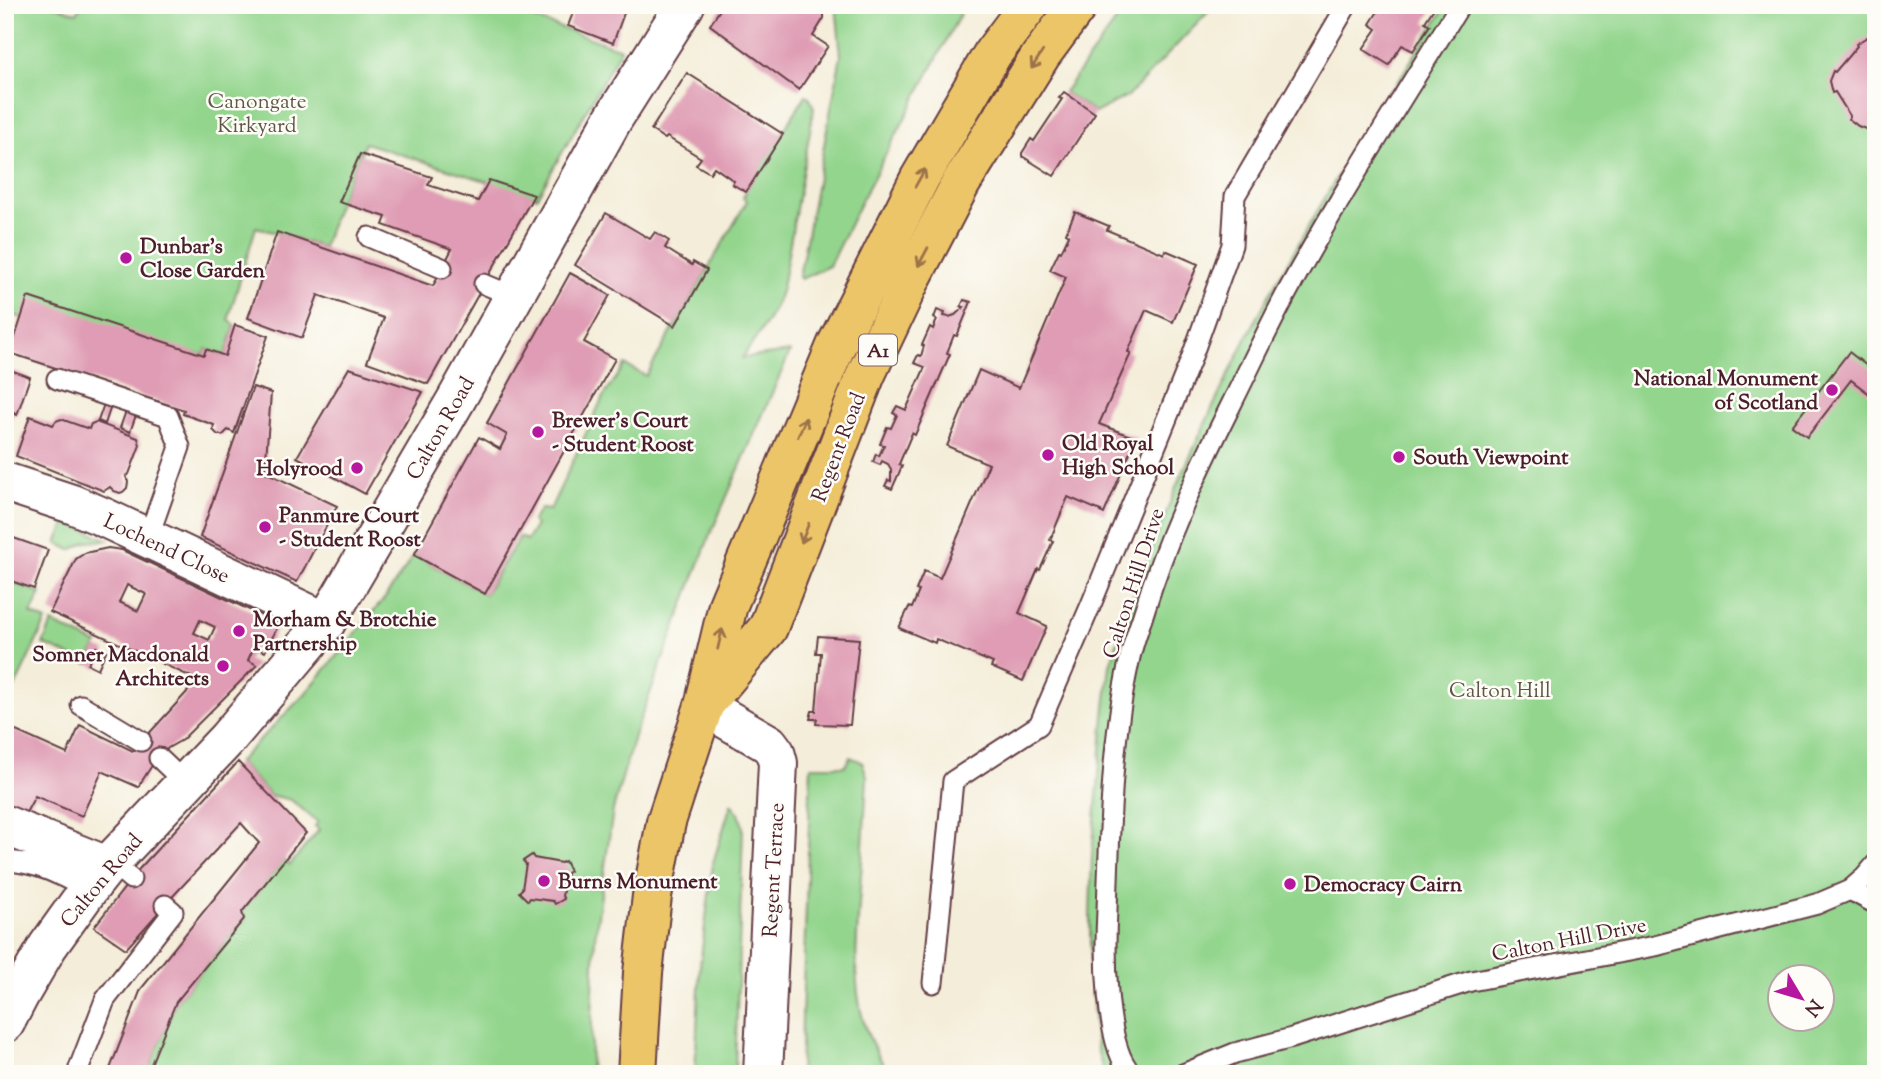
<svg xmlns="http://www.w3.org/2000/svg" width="1881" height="1079" viewBox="0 0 1881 1079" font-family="'Sorts Mill Goudy',serif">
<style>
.green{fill:#93d58d;stroke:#6e7a5c;stroke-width:2;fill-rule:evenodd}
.building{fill:#df9cb4;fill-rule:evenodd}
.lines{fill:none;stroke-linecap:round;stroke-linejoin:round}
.lane-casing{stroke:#643e45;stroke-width:23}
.street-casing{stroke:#643e45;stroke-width:42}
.primary-casing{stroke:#643e45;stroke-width:42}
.lane{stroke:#fff;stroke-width:19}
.street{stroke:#fff;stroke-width:38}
.primary{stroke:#edc569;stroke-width:38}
.oneway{stroke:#9c724a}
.poi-dot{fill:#b5179e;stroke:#fdfcf7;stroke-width:2.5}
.labels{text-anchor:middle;stroke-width:5;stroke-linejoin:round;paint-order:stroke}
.shield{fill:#fdfcf7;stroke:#806168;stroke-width:2}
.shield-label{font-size:19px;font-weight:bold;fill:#4a1f2b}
.park-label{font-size:21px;fill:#605648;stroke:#fdfcf7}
.poi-label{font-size:21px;font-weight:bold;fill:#4a1f2b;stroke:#fdfcf7;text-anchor:start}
.street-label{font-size:21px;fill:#4a1f2b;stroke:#fdfcf7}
</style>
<rect width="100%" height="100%" fill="#fdfcf7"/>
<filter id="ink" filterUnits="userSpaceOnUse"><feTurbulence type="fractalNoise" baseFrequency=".0143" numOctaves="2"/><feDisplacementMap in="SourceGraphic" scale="14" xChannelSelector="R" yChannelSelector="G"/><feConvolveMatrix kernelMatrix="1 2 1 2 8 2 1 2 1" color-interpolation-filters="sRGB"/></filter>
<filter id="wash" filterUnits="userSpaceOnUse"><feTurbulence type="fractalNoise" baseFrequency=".00686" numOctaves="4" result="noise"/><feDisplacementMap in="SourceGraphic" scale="28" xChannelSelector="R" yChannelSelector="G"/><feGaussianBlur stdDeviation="1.57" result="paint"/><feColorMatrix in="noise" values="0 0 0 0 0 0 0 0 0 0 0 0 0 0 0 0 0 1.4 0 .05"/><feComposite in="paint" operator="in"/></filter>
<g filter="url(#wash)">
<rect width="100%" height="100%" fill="#f4edd9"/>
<g class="green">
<polygon points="5,5 52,5 77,13 81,5 496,5 621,49 537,197 365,143 339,202 323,247 256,227 230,313 229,319 235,325 225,356 206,349 204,355 22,318 5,312"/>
<polygon points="836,5 965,5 861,201 829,266 801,279 799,277 841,56"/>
<polygon points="1128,5 1215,5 1129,95 1095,113 1064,92"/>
<path d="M1447,5H1876V1074H1104L1097,1049L1095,1029L1090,964V914L1092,855L1104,716L1110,665L1129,607L1177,485L1211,411L1247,337L1270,293L1345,163ZM1780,978H1822V1020H1780Z"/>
<path d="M806,95L809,97L814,108L782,288C775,313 757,337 742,358L790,352L710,535L635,733L613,810L595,937L590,1074H147L176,1002L244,919L242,912L283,860L290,865L319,830L315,826L318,822L291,800L270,795L238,762L305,694L385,598L414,555L485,594L520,537L527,540L536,525L532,521L541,509L550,510L603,397L625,365L646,376L747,201L743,198L747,189Z"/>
<polygon points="66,522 109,540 86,542 71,550 57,543"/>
<polygon points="5,579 41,593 31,614 46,621 5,708"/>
<polygon points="52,623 97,644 88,664 43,644"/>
<path d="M850,757L862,762L867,776C865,819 862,862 859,904C857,936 854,969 859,1001C863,1027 874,1052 890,1074H800L811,766H845Z"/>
<polygon points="731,804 739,813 743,827 735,1074 695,1074 700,965 713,863"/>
</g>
<g id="blocks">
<g class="building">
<polygon points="576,5 627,5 613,43 568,26"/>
<polygon points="723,5 824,5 824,18 813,36 828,46 799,90 710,25"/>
<polygon points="1382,5 1394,5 1398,8 1400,5 1436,5 1425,22 1430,25 1413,51 1402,45 1389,65 1363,49 1377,29 1370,24"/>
<polygon points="1867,37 1876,39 1876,125 1869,126 1868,130 1858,126 1849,119 1850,116 1835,92 1832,93 1829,81 1833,71 1835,72 1857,46 1856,44"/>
<polygon points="687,73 783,134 746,192 732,184 734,181 714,167 710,173 696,165 701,158 667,137 665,139 651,130"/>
<polygon points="1064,92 1095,113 1054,176 1022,156 1022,153 1031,139 1034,141 1062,99 1059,98"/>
<polygon points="360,154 432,177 428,185 478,201 489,180 534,195 428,384 367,362 384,318 318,295 302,338 248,318 277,232 433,286 452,249 383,225 386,217 339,202"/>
<polygon points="1075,212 1109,226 1107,230 1164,254 1165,250 1198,264 1173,322 1146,310 1128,352 1131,353 1099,424 1136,438 1104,514 1100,512 1101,511 1068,497 1050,540 1053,541 1040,570 1038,569 1019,613 1047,626 1023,681 991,667 993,663 936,639 935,643 899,628 909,607 912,608 919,591 916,590 924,571 940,578 989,464 947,446 979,370 1019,388 1066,277 1050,270 1059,251 1061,252 1069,235 1066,233"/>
<polygon points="606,213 650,239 655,232 669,241 665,248 692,265 693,262 707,270 675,326 575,265"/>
<polygon points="570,273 610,295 584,342 615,359 485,594 414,555 479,437 500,449 507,435 487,423"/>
<polygon points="28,297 204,355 206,349 225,356 235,325 268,336 234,433 228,430 223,435 218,435 213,430 214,425 183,414 184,410 10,353"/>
<polygon points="964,300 971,302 957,336 954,335 947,353 950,354 915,435 912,433 899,464 902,466 892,489 885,486 888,480 891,481 891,469 888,464 882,461 880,465 873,462 876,454 879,456 884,445 880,444 887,427 891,428 897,415 893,413 897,406 906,410 925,367 914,363 918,355 921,356 924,346 922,345 930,327 933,329 937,320 934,318 937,310 945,313 944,316 949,317 955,315 964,307 961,306"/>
<polygon points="1849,352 1876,373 1876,399 1851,380 1807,437 1792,426"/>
<polygon points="5,368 30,377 17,415 14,413 6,438"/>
<polygon points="349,368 423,392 365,494 297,457"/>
<polygon points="253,387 271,393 265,472 337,506 297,582 200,537"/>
<polygon points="104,404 111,406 105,424 98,421"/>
<polygon points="126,411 136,415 130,432 120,428"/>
<polygon points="30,416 53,425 56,421 61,419 89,429 91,424 96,422 138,438 140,445 129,474 126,476 128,482 127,488 123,492 120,493 114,491 110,487 104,491 16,456"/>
<polygon points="5,535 48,550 34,589 5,579"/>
<path d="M108,548L122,550L279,624L265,652L255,647L252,651L248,660L257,665L182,740L168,748L151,767L138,787L102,771L82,816L35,796L21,822L5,815V726L67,754L80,725L133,751L198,680L50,612L76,559L85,553ZM127,585L146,594L138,611L119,602ZM200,620L215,627L209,640L194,633Z"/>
<polygon points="818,636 859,639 850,725 816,724 817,719 810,719 812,711 816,711 821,653 816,653"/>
<polygon points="96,647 106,651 98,669 88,664"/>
<polygon points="238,762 306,833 242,912 244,919 176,1002 147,1074 108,1074 141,989 259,843 241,823 174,895 126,949 94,927 140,868"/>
<polygon points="532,855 534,858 561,863 565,861 570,871 567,873 562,896 564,899 555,904 553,901 530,898 528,901 519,892 522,889 526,864 523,861"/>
</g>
</g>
</g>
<g filter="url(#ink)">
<use href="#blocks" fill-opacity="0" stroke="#643e45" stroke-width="2"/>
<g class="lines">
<defs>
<g id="lane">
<polyline points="369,237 442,268"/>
<polyline points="484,284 515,297"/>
<polyline points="57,379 168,416 180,447 148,538"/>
<polyline points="81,705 141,741"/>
<polyline points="159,758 186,784"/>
<path d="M5,861C37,862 61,875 88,890"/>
<polyline points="111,862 131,879"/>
<polyline points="1850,890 1876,904"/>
<polyline points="933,983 953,781 1039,725 1090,607 1190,362 1232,245 1235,196 1347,5"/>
<polyline points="79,1068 105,1000 173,912 165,905"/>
<path d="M1132,1074C1104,1047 1105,948 1107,910C1110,827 1111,743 1129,662C1132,645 1139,628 1144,612C1166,539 1198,471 1232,403C1251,365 1269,326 1289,289C1342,192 1402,99 1460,5"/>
<polyline points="1183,1074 1235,1053 1292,1038 1471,981 1655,946 1817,904 1850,890 1865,877 1876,864"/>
</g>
<g id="street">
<polyline points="5,482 72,504 103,517 326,622"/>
<polyline points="704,706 769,744 775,752 778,763 763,1074"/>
<polyline points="5,825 107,866"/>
<polyline points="5,1023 19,996 48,946 88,890 107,866 227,739 326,622 456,400 613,119 685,5"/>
</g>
<g id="primary">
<polyline points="708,700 768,628 866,374 912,277 961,183 1041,55 1078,5"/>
<polyline points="637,1074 643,973 652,896 666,822 704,706 728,605 836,346 920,178 993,53 1029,5"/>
</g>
</defs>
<use href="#lane" class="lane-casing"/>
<use href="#street" class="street-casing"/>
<use href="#primary" class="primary-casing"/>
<use href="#lane" class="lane"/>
<use href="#street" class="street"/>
<use href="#primary" class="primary"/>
</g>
<defs><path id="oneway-shaft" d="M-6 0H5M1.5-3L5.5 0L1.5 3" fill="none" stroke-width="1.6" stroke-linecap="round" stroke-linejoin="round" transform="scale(1.75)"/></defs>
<g class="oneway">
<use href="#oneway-shaft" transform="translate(1037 60) rotate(123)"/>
<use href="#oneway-shaft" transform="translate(920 178) rotate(-61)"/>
<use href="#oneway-shaft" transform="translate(923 257) rotate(118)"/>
<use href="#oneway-shaft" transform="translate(802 427) rotate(-67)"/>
<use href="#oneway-shaft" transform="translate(805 533) rotate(111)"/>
<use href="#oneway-shaft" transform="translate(720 639) rotate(-77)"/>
</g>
</g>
<g class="poi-dot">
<circle cx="126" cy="258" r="7"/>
<circle cx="1832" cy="390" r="7"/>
<circle cx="538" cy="432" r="7"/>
<circle cx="1048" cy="455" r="7"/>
<circle cx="1399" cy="457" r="7"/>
<circle cx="357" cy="468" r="7"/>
<circle cx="265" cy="527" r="7"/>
<circle cx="239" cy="631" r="7"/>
<circle cx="223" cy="666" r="7"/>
<circle cx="544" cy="881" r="7"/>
<circle cx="1290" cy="884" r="7"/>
</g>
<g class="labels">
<rect class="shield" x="859" y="334.5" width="38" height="31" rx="5"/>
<g class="shield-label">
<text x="878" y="357">A1</text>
</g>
<g class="park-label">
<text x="257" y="108">Canongate<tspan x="257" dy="24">Kirkyard</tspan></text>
<text x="1500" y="697">Calton Hill</text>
</g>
<g class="poi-label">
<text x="140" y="253">Dunbar's<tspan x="140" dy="24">Close Garden</tspan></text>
<text x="1818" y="385" text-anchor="end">National Monument<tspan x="1818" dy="24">of Scotland</tspan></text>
<text x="552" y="427">Brewer’s Court<tspan x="552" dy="24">- Student Roost</tspan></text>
<text x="1062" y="450">Old Royal<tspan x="1062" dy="24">High School</tspan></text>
<text x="1413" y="464">South Viewpoint</text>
<text x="343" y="475" text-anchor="end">Holyrood</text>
<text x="279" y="522">Panmure Court<tspan x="279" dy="24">- Student Roost</tspan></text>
<text x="253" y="626">Morham &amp; Brotchie<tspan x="253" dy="24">Partnership</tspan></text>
<text x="209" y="661" text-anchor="end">Somner Macdonald<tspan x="209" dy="24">Architects</tspan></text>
<text x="558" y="888">Burns Monument</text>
<text x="1304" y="891">Democracy Cairn</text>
</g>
<g class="street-label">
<text transform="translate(440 428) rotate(-60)" y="7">Calton Road</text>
<text transform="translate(838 447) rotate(-69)" y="7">Regent Road</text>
<text transform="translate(167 548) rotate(25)" y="7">Lochend Close</text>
<text transform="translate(1133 583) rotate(-72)" y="7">Calton Hill Drive</text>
<text transform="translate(773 870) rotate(-87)" y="7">Regent Terrace</text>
<text transform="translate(101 880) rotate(-50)" y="7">Calton Road</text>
<text transform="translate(1569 939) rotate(-11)" y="7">Calton Hill Drive</text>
</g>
</g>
<rect width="1881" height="1079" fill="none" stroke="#fdfcf7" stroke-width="28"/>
<g transform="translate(1801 998) rotate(128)"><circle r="33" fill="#fdfcf7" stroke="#b5a4a5" stroke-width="2"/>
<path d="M0-5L12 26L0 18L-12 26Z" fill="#b5179e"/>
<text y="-10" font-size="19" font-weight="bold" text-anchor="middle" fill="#4a1f2b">N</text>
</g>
</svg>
